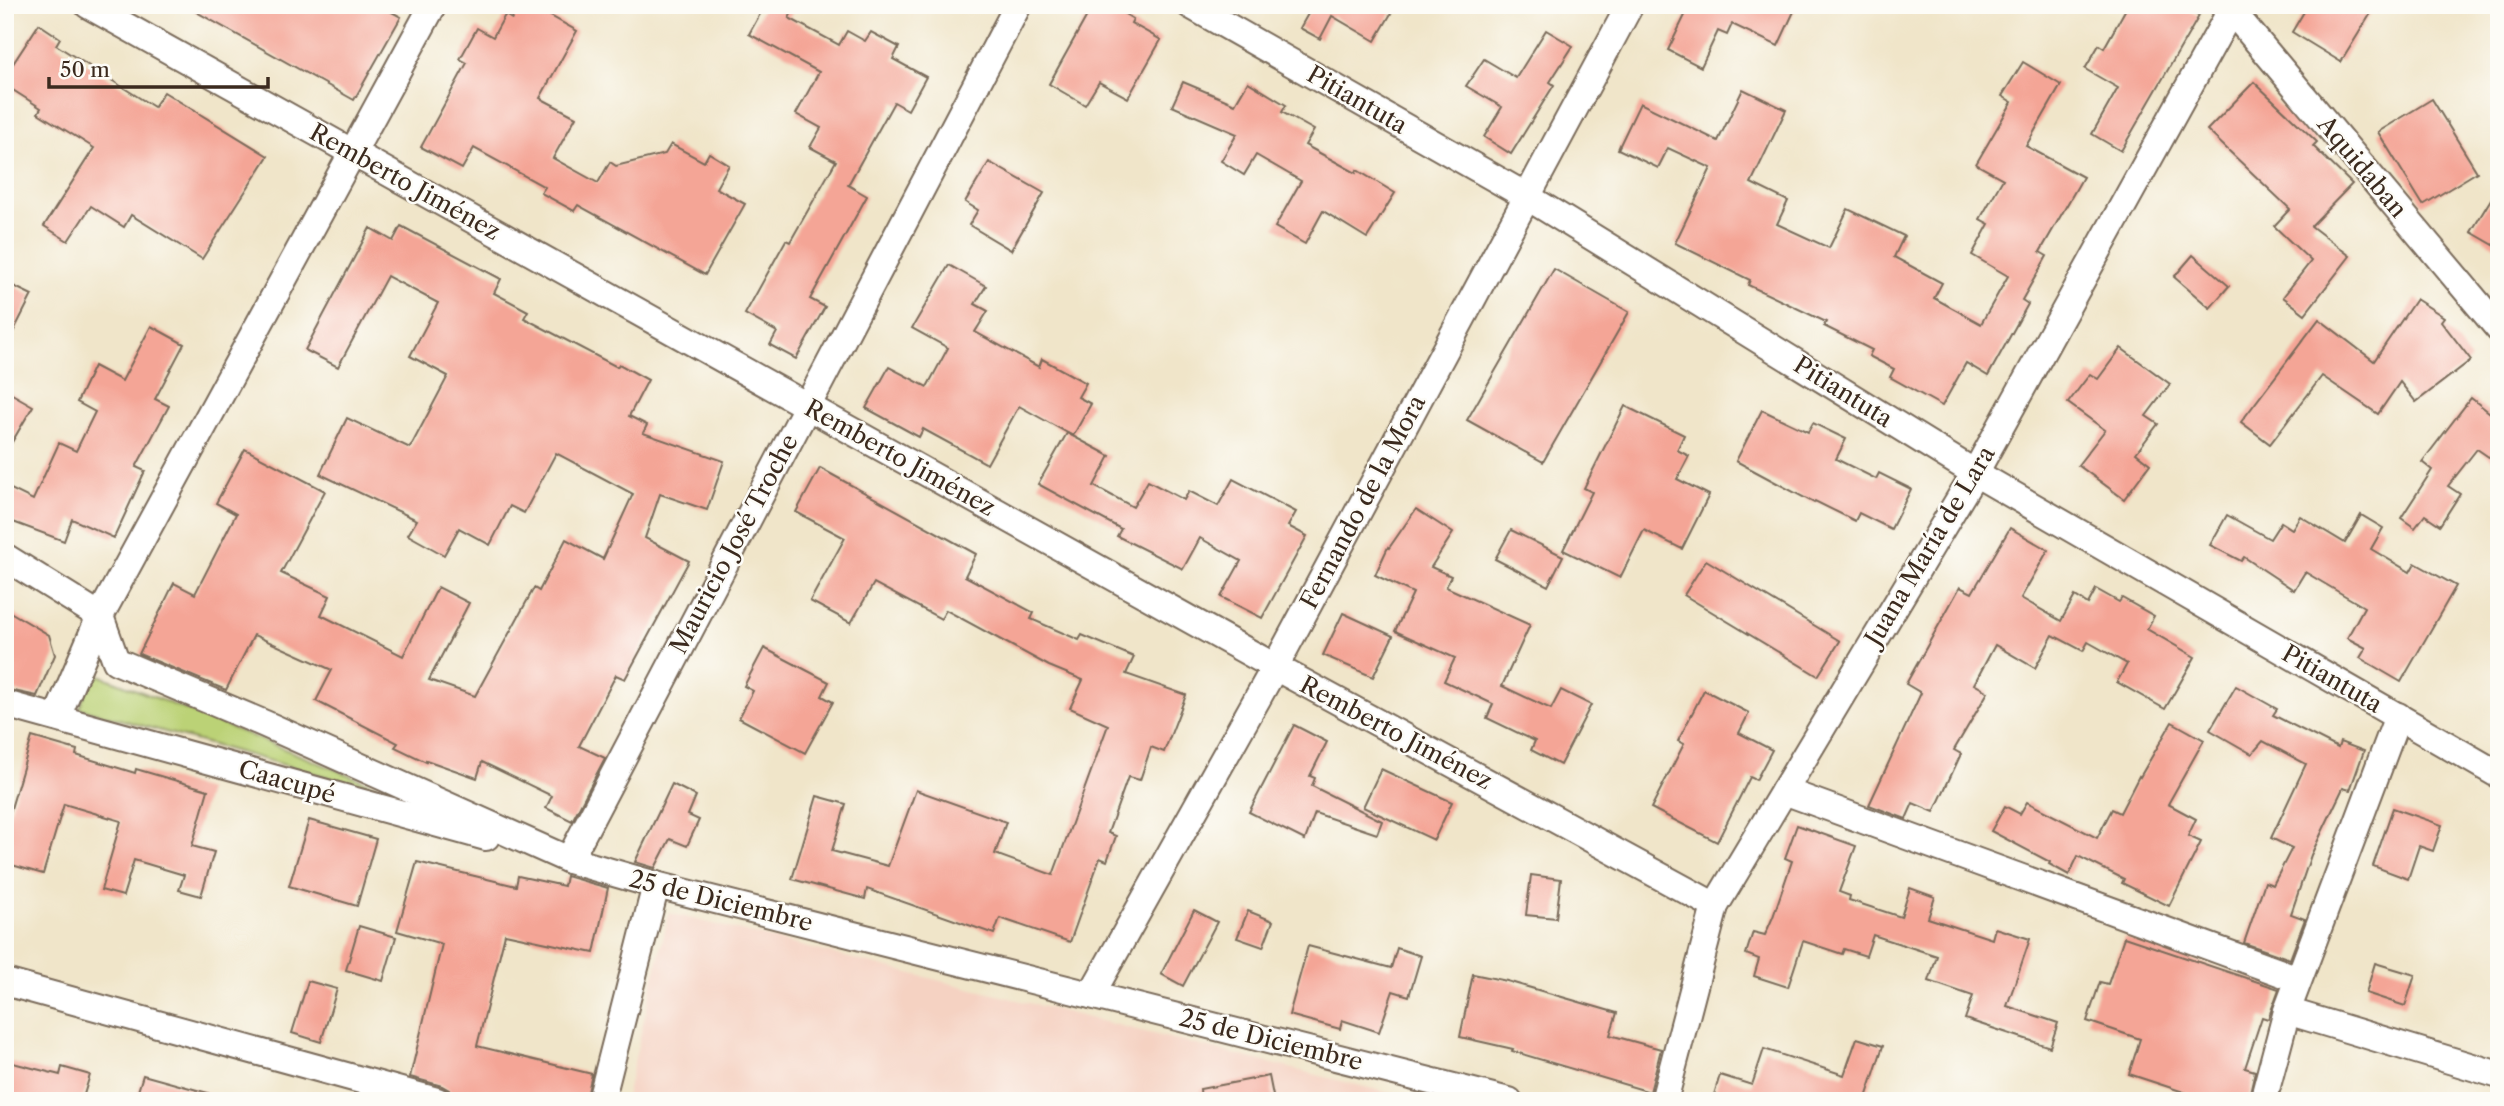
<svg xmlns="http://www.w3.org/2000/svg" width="2504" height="1106" viewBox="0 0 2504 1106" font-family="'Libre Caslon Text',serif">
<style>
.built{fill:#f5d2c2}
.green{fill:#bbd276;stroke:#7b7e4a;stroke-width:2}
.building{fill:#f4a596}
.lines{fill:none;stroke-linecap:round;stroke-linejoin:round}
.street-casing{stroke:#7a6b5a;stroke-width:30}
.street{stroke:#fff;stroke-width:26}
.labels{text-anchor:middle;stroke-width:5;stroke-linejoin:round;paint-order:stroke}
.street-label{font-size:24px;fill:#3b2a1e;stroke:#fdfcf7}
</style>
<rect width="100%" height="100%" fill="#fdfcf7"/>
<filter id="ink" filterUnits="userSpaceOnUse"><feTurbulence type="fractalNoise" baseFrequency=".0143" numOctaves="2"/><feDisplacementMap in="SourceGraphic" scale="14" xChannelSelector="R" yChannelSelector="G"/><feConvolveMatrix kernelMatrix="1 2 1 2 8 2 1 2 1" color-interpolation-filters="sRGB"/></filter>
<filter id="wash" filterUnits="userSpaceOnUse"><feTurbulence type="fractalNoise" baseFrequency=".00686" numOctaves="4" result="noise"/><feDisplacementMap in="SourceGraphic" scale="28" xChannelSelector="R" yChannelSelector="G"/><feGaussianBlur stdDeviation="1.57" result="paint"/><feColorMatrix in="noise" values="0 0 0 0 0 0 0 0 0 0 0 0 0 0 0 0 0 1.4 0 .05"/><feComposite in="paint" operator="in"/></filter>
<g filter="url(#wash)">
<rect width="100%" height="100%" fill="#f0e5c9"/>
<polygon class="built" points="669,913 1421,1101 625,1101"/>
<polygon class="green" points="94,673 414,801 79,708"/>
<g id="blocks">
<g class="building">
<polygon points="184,5 379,5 401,17 354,100"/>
<polygon points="519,5 531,5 577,31 540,98 576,117 553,158 598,183 610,162 616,166 665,154 671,144 704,162 709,153 729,165 716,188 745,204 705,275 578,205 574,211 541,193 545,187 474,148 462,169 421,147 467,63 460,59 477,28 493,37 505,15 512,19"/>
<polygon points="765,5 796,5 789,18 839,45 847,31 865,41 871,32 899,47 893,59 926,77 908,110 894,102 848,185 867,196 810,299 825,307 796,359 770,345 777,332 745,314 786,240 790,242 836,161 810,147 821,128 796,114 819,72 749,34"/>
<polygon points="1093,5 1110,5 1133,19 1131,23 1161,40 1128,98 1099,82 1085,105 1049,84"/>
<polygon points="1313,5 1396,5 1375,41 1332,16 1320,39 1300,28"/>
<polygon points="1690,5 1797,5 1778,46 1732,24 1727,35 1718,31 1701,67 1668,50"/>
<polygon points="2128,5 2179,5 2199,16 2121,151 2092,134 2118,88 2085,69 2099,45 2104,48"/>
<polygon points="2308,5 2376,5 2341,62 2292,32"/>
<polygon points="39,24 60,38 56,45 154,107 164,92 268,156 202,259 131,215 124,227 91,206 68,241 44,226 94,148 38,113 41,108 5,85 5,76"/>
<polygon points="1546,30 1573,46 1550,82 1554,85 1511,154 1484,137 1502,107 1466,86 1484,59 1516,78"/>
<polygon points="2023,62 2061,85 2026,146 2083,177 2040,252 2047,256 2022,300 2028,304 1988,376 1966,363 1942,406 1890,377 1894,369 1869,356 1872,350 1824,326 1826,322 1748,285 1750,280 1675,243 1711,168 1668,148 1658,168 1618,149 1640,103 1718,141 1743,89 1786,110 1751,183 1788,201 1777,224 1829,248 1848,209 1904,236 1894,257 1942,283 1934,298 1981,324 2008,276 1972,255 1989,224 1980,219 2003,179 1976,164 2012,102 2002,96"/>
<polygon points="1183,82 1235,104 1248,82 1286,105 1282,112 1314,130 1305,145 1356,173 1357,170 1395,193 1367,238 1323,211 1305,244 1275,227 1301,181 1256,155 1244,175 1221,161 1237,134 1172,106"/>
<polygon points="2254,82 2317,142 2313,146 2352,184 2311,226 2350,256 2305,314 2283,297 2311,261 2274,226 2290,209 2207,130"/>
<polygon points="2432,99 2477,172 2423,205 2378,132"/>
<polygon points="989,162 1044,193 1011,250 969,225 978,210 965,202"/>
<polygon points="2499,186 2499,248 2471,232"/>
<polygon points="401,226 501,279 494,293 528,311 524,318 617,367 619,364 648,380 629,416 647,425 643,433 724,461 707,510 660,494 645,538 689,561 625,679 616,675 579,746 605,758 572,821 546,808 552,796 482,762 477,778 426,760 426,762 395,747 398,743 316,701 332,670 254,635 226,690 139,654 174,583 195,594 236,514 216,503 245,449 325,491 281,573 330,596 321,615 403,656 438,587 469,603 429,680 475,696 534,588 539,591 566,539 603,559 633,494 556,453 524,513 510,506 490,545 459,528 444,555 408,535 417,520 320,474 347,418 410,448 448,376 410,356 438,303 387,276 338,367 305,350 370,228 393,241"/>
<polygon points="2193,255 2229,286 2210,308 2174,277"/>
<polygon points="949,265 986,286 975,304 988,311 975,332 1039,367 1042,359 1086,383 1078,397 1091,404 1073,436 1019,406 987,464 923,429 919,437 866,408 889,367 927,387 948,348 912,328"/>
<polygon points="1554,269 1629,312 1543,462 1467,420"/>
<polygon points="5,282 32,295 5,348"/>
<polygon points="2416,299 2444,317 2441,321 2471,360 2416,402 2400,382 2378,414 2322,376 2270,444 2241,422 2319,319 2374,361"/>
<polygon points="151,326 184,344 155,399 169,406 136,467 145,471 114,538 72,519 64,541 5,519 5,486 33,500 59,443 76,451 95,412 77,402 94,366 122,381"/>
<polygon points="2121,348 2170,384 2146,416 2158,424 2136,453 2150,464 2124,499 2078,465 2105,430 2068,403 2090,374 2098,379"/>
<polygon points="5,390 33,406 5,454"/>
<polygon points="2471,398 2499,420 2499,464 2477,449 2448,486 2460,494 2440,525 2425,515 2415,528 2401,518 2432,470 2422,462"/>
<polygon points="1625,406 1684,435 1677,450 1689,456 1677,479 1709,495 1682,549 1644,530 1620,578 1563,550 1592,492 1584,488"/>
<polygon points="1762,410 1808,432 1813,423 1846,439 1836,459 1876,479 1879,473 1911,489 1891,529 1859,513 1855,521 1815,501 1814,503 1736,461"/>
<polygon points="1067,433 1110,456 1094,486 1133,507 1148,481 1184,500 1189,491 1218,506 1233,479 1296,512 1288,526 1307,536 1262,618 1221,597 1241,561 1200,538 1183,569 1117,536 1121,529 1038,484"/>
<polygon points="820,468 976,554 965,576 1034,613 1031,619 1079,640 1082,635 1134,657 1126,674 1186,695 1164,752 1151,747 1140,780 1128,777 1108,833 1116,836 1107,861 1100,858 1070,942 1000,918 994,934 867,889 865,899 792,879 817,796 846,804 832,851 888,866 916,790 1006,822 995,854 1053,875 1108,725 1070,708 1083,680 1049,666 946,610 941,619 874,583 851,623 810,601 845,538 796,512"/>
<polygon points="1416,509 1453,533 1431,567 1451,576 1446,587 1530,625 1502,686 1551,709 1561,690 1591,705 1560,765 1531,750 1535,741 1487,718 1493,704 1444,681 1455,658 1395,631 1413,593 1375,575 1388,547 1389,548"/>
<polygon points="2227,515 2270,539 2281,522 2292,529 2300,516 2345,543 2361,515 2383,528 2371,549 2410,572 2415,563 2456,586 2401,682 2360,658 2366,648 2347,638 2364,607 2305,572 2294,590 2244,557 2241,561 2210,545"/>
<polygon points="2010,528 2048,550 2021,598 2061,621 2075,596 2088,604 2096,589 2119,602 2122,598 2154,616 2147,629 2195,657 2165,709 2117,682 2127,664 2088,642 2083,651 2053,635 2035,668 1995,645 1974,684 1988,692 1954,750 1961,754 1934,812 1913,803 1906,819 1869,805 1921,693 1906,684 1960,587 1972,593"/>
<polygon points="1511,530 1563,556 1548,586 1495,559"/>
<polygon points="1706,560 1840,641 1818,676 1684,595"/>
<polygon points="5,609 49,635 55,655 37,696 5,689"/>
<polygon points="1343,613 1393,636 1373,677 1323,655"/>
<polygon points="764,648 829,682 822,696 833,702 805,753 739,718 753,691 744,686"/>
<polygon points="2236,686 2277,709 2273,715 2338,748 2340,742 2364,751 2350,790 2343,788 2311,855 2291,914 2305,919 2290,959 2244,943 2265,882 2273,885 2292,848 2271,838 2306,764 2263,741 2252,754 2210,730"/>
<polygon points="1704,690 1749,713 1739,733 1772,750 1756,780 1750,777 1717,842 1651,808 1684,744 1678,741"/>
<polygon points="2172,722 2204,740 2168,804 2196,819 2188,836 2201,842 2169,906 2122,883 2124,879 2078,856 2069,875 2049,864 2050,862 1991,831 2005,806 2020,814 2027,802 2097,838 2112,809 2120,813 2139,776 2140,777"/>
<polygon points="1294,725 1327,742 1310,776 1315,778 1312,786 1382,821 1377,834 1315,813 1305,840 1249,812"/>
<polygon points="32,737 77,750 76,755 135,773 136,769 208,790 192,846 214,852 201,896 179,890 184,875 134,860 123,896 101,890 121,821 64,804 43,874 5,863 5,829"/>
<polygon points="1381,769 1452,802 1434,840 1363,807"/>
<polygon points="672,784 696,796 688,815 699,820 687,846 670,839 655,868 635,862"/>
<polygon points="2393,808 2442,825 2433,851 2419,846 2408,879 2373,866"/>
<polygon points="309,820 376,839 357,906 289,886"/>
<polygon points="1797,825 1856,846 1839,892 1850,896 1849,900 1901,917 1910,888 1935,897 1928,918 1992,939 1995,928 2030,939 2007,1006 2058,1023 2050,1047 1965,1019 1973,996 1929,981 1937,956 1873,935 1866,956 1844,949 1842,954 1803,941 1788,987 1754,976 1759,959 1746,954 1753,932 1765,935 1773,917 1792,861 1785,858"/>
<polygon points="417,862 516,886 518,876 564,886 566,876 608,888 594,953 505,934 477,1046 592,1074 586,1101 492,1101 465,1094 464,1100 452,1098 449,1090 442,1086 410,1077 442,944 397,931"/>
<polygon points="1531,875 1561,879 1556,918 1526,915"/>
<polygon points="1194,910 1217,922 1183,986 1161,974"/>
<polygon points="1248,911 1273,921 1263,947 1237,938"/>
<polygon points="359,926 396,937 383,981 346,970"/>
<polygon points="2124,937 2279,989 2268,1019 2262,1017 2245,1068 2255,1071 2248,1101 2211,1101 2129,1074 2140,1039 2087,1021 2100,982 2108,984"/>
<polygon points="1308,946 1391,968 1397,948 1421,956 1409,996 1393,991 1379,1032 1342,1020 1340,1029 1289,1015"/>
<polygon points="2375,963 2415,975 2405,1006 2366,993"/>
<polygon points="1473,974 1507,981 1617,1013 1610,1035 1661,1049 1650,1092 1512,1051 1513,1049 1460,1037"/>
<polygon points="308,981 337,989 321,1042 292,1033"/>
<polygon points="1857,1038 1883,1046 1865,1101 1712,1101 1720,1075 1752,1085 1764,1049 1844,1075"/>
<polygon points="5,1061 60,1075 62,1067 90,1075 82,1101 5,1101"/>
<polygon points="143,1075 208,1093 207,1101 135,1101"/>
<polygon points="1269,1076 1274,1101 1201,1101 1200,1089"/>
</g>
</g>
</g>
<g filter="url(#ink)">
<use href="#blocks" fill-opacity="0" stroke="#7a6b5a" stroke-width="2"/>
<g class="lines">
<defs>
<g id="street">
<polyline points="88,5 1275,667 1715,906"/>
<polyline points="1190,5 1526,196 1975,473 2499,775"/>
<polyline points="2223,5 2231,10 2499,329"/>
<polyline points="5,557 100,616 116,661 265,724 569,860 656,885 1509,1101"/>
<polyline points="5,704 486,837"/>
<polyline points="57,717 100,616 433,5"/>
<polyline points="1784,791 2298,979"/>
<polyline points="569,860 1018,5"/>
<polyline points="5,982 437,1101"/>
<polyline points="1091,995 1275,667 1630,5"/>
<polyline points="2287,1011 2499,1075"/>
<polyline points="601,1101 656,885"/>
<polyline points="1664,1101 1715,906 1975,473 2234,5"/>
<polyline points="2263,1101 2287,1011 2398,716"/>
</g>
</defs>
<use href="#street" class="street-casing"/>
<use href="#street" class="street"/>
</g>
</g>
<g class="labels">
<g class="street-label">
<text transform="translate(1357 100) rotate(30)" y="8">Pitiantuta</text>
<text transform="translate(2362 167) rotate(50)" y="8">Aquidaban</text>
<text transform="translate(405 182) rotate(29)" y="8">Remberto Jiménez</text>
<text transform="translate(1843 392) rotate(32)" y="8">Pitiantuta</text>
<text transform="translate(900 458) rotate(29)" y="8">Remberto Jiménez</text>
<text transform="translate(1363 502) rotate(-62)" y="8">Fernando de la Mora</text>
<text transform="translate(734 544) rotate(-62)" y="8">Mauricio José Troche</text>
<text transform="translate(1930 546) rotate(-59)" y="8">Juana María de Lara</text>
<text transform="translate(2332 679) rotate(30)" y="8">Pitiantuta</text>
<text transform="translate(1396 733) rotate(28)" y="8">Remberto Jiménez</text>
<text transform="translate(287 782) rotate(16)" y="8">Caacupé</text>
<text transform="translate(721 901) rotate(14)" y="8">25 de Diciembre</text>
<text transform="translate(1271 1040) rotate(14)" y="8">25 de Diciembre</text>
</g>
</g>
<rect width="2504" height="1106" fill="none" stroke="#fdfcf7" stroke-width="28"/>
<path d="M49 77v10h219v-10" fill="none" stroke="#3b2a1e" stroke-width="3.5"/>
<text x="60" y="77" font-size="21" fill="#3b2a1e" stroke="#fdfcf7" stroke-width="5" paint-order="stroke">50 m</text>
</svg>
